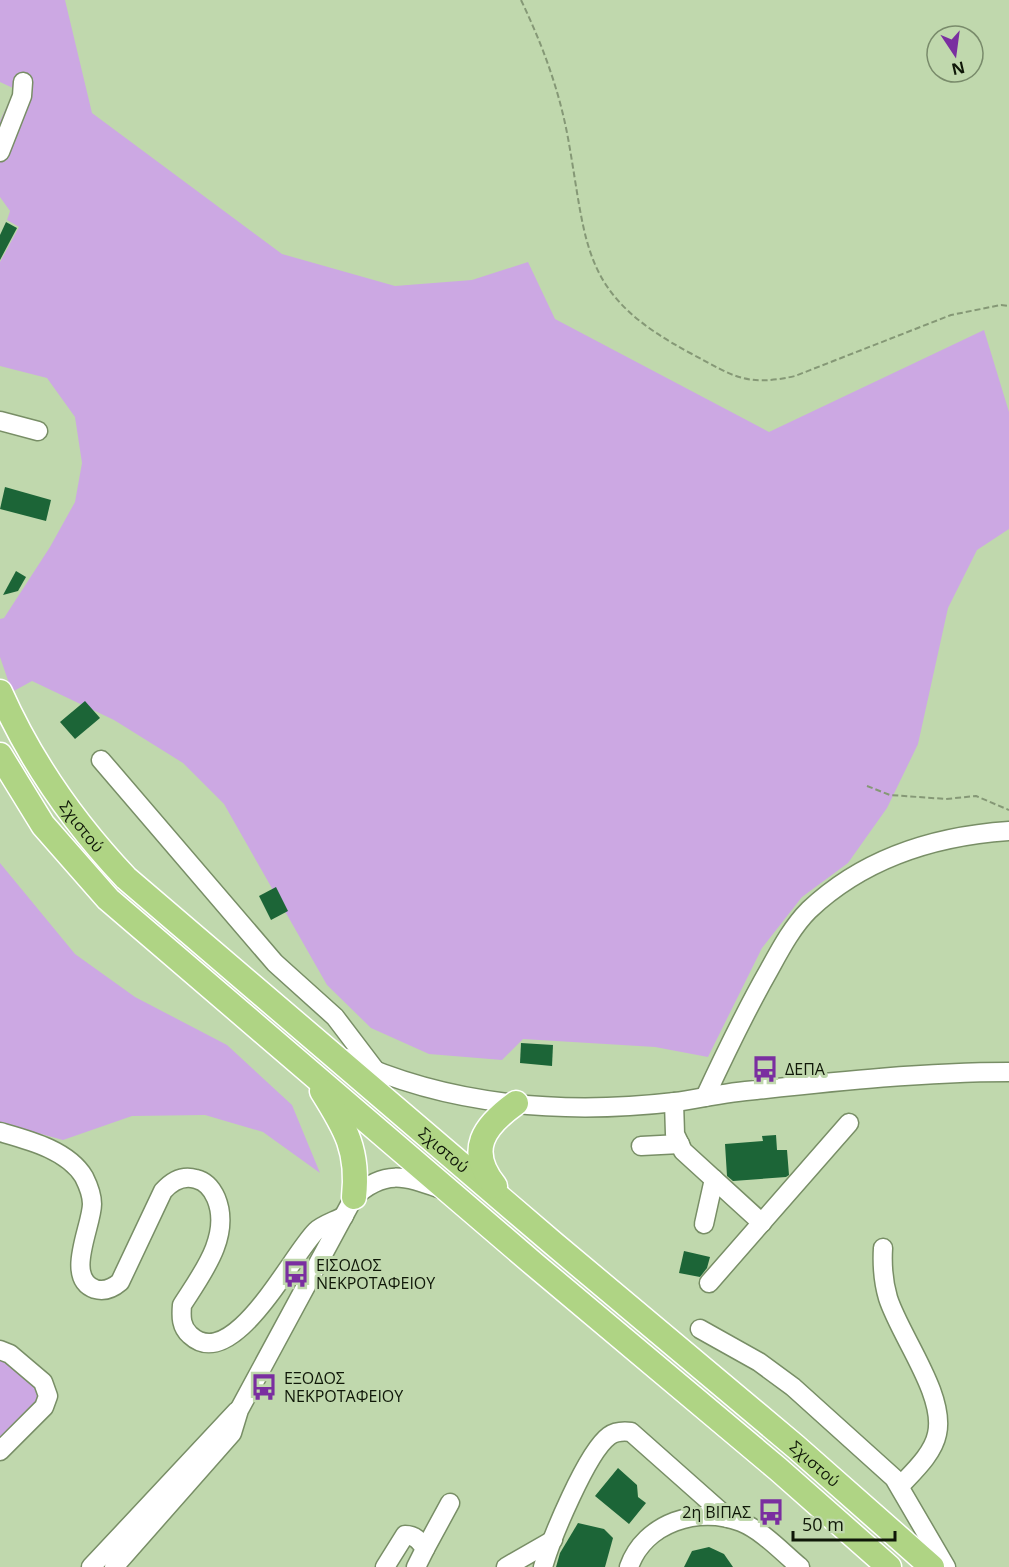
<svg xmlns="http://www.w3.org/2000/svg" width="1009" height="1567" viewBox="0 0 1009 1567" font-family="'Open Sans',sans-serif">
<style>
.green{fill:#cca8e3}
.building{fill:#1c6537}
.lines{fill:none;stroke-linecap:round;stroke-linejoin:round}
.minor-casing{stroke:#788e66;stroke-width:21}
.major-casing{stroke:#fff;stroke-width:27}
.path{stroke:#859876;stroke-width:2;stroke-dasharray:6 3;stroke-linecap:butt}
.minor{stroke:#fff;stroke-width:18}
.major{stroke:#afd484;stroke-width:24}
.labels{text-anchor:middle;stroke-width:6;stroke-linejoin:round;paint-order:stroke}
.street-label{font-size:16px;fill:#0f1708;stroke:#c0d8ad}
.poi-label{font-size:16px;fill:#0f1708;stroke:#c0d8ad;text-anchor:start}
</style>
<rect width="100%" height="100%" fill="#c0d8ad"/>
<g class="green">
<polygon points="0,0 65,0 92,113 282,254 395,286 472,280 528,262 555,319 769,432 984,330 1009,412 1009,529 977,550 948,608 918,744 887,808 848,863 802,897 762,948 708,1057 655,1047 523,1039 502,1060 429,1054 371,1028 327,985 224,804 183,763 114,720 32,681 12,692 0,657 0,619 4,618 50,547 75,502 82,463 75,417 47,378 0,366 0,262 19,227 7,220 10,211 0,197 0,121 15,89 0,82"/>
<polygon points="0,863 75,954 135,997 227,1045 292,1105 320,1173 263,1132 205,1115 132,1116 63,1140 0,1123"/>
<polygon points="0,1359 35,1375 52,1409 0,1458"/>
</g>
<g class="building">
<polygon points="6,222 17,228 0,260 0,235"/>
<polygon points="5,487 51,500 46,521 0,509"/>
<polygon points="16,571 26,577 18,591 3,595"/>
<polygon points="85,701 100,718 75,739 60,722"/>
<polygon points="276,887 288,911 271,920 259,896"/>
<polygon points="521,1043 553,1045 552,1066 520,1063"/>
<polygon points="776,1135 777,1150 787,1150 789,1175 786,1177 733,1181 727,1176 725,1144 763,1141 762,1136"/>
<polygon points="684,1251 710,1257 707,1268 700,1277 679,1273"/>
<polygon points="618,1468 637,1485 638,1497 646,1503 629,1524 595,1496"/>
<polygon points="578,1523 604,1529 613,1538 605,1567 556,1567 560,1553"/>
<polygon points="709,1547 724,1554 733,1567 684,1567 692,1551"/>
</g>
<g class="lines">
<defs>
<g id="minor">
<polyline points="0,152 22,96 23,82"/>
<polyline points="0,421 38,431"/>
<polyline points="101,760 275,963 335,1017 376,1071"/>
<path d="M346,1058C448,1106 564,1115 675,1102C702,1098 728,1092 756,1090C840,1081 925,1072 1009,1072"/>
<path d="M705,1097C725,1054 745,1012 769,970C780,950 792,927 809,910C864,858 935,836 1009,831"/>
<polyline points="674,1102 675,1134 683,1151 762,1223"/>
<path d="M0,1132C28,1140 68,1150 84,1177C88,1185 92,1195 92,1204C92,1226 64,1278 95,1289C105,1292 113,1288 120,1282L163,1191C172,1181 183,1175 196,1179C205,1181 212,1189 216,1198C232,1236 201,1275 182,1305C181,1317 181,1327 190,1335C233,1375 292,1254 316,1231C322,1225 335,1221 344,1216"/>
<polyline points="641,1146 680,1144"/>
<polyline points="704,1224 714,1179"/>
<path d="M883,1248C882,1265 883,1281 888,1298C900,1336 946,1395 937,1434C933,1454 913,1472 900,1486"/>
<polyline points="709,1283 849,1123"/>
<polyline points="700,1329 759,1362 793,1387 894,1478 946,1567"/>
<polyline points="0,1350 10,1354 43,1382 48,1396 44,1407 0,1451"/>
<polyline points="425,1549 450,1503"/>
<polyline points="91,1567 237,1411"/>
<path d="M114,1567L232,1433L239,1410L354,1197C385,1169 404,1176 441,1189"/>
<path d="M385,1567L405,1535C415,1535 420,1541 425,1549L416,1567"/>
<polyline points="506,1567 553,1540"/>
<path d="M543,1567C551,1539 587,1452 609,1436C616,1431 623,1431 631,1432L728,1518"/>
<path d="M629,1567C644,1523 699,1505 741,1522C763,1531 782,1552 800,1567"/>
</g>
<g id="major">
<path id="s1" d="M0,692C31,762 73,822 126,878L554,1244L796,1447L932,1567"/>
<polyline points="0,755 43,825 108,899 535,1265 778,1469 889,1567"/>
<path d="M322,1091C346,1129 359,1151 354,1197"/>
<path d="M495,1186C466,1150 484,1126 516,1103"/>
</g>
</defs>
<use href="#minor" class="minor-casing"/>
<use href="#major" class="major-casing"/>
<g class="path">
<path d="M521,0C542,44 559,89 568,138C588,249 580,295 692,354C733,376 746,387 795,376L951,315L1001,305L1009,306"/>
<polyline points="867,786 890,795 946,799 976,796 1009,810"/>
</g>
<use href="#minor" class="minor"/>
<use href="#major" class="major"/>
</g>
<defs>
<symbol id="bus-bare" viewBox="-9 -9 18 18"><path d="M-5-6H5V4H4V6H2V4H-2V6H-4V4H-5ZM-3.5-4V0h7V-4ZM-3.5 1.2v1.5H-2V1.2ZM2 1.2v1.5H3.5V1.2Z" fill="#7a2ea0" stroke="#c0d8ad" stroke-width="2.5" paint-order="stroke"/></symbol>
</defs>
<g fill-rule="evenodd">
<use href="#bus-bare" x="746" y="1050" width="38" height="38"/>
<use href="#bus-bare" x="277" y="1255" width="38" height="38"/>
<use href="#bus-bare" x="245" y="1368" width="38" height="38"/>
<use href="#bus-bare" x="752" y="1493" width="38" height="38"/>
</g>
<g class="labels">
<g class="street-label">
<text dy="6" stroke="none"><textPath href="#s1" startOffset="158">Σχιστού</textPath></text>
<text dy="6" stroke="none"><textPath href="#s1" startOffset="644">Σχιστού</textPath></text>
<text dy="6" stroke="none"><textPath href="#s1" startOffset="1130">Σχιστού</textPath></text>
</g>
<g class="poi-label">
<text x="785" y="1075">ΔΕΠΑ</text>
<text x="316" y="1271">ΕΙΣΟΔΟΣ<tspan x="316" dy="18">ΝΕΚΡΟΤΑΦΕΙΟΥ</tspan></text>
<text x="284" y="1384">ΕΞΟΔΟΣ<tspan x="284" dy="18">ΝΕΚΡΟΤΑΦΕΙΟΥ</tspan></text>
<text x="751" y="1518" text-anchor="end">2η ΒΙΠΑΣ</text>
</g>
</g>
<g transform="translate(955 54) rotate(167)"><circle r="28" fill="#c0d8ad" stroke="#798b6b" stroke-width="1.5"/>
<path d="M0-4.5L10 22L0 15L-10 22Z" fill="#7a2ea0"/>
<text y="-9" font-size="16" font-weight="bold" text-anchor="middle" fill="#0f1708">N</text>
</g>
<path d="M793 1531v9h102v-9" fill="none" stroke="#0f1708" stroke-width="3"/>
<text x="802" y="1531" font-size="18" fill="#0f1708" stroke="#c0d8ad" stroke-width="4.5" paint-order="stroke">50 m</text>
</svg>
